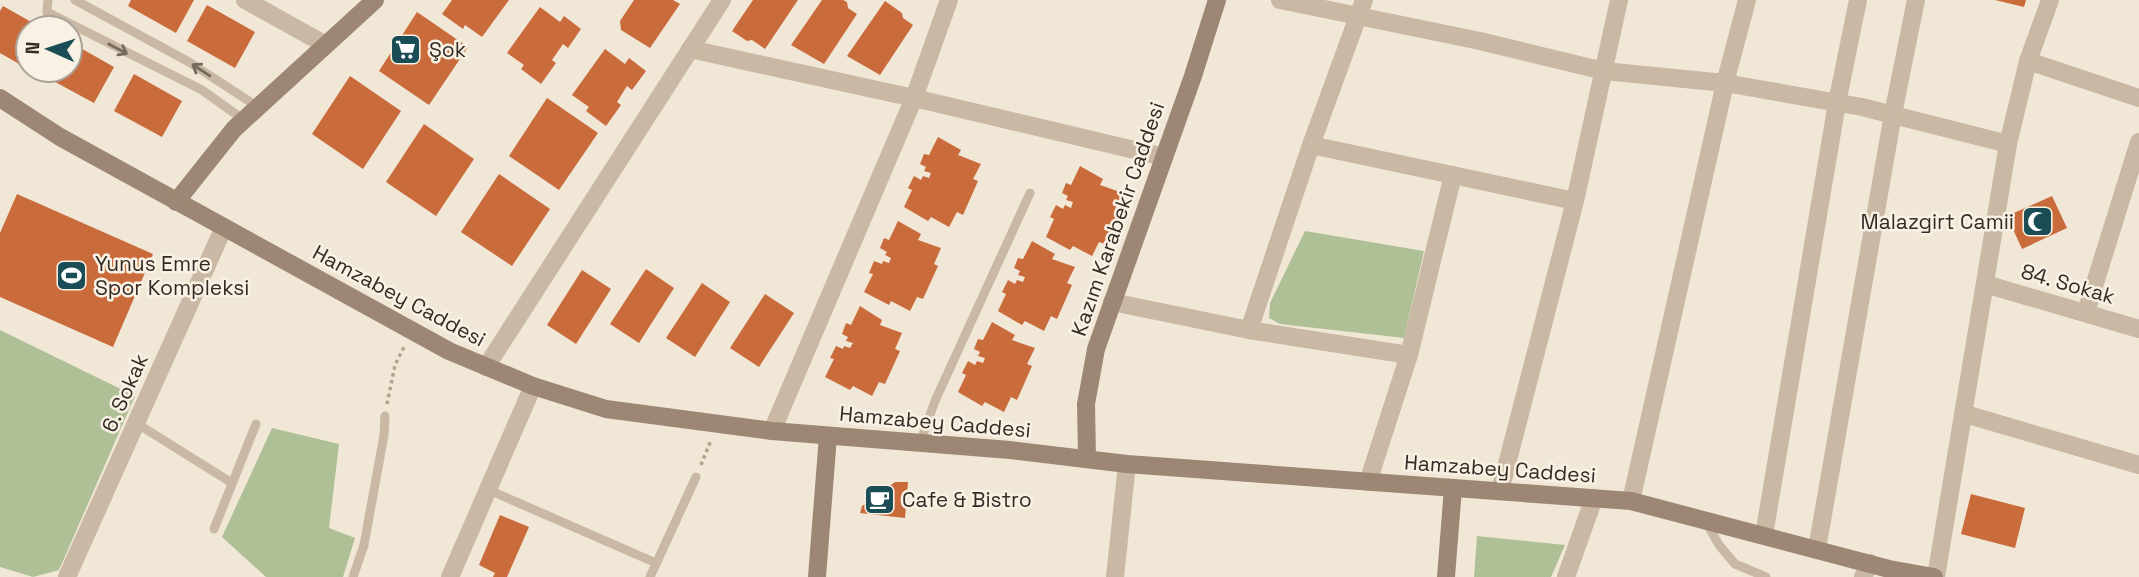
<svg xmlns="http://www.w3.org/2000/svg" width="2139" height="577" viewBox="0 0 2139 577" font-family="'Space Grotesk',sans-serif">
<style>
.green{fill:#afc097}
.building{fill:#ca6b3c}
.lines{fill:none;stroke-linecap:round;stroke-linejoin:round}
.path{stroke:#b5a28d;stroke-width:3.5;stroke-dasharray:3.5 3.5;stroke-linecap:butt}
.lane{stroke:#c9b8a3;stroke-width:9}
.street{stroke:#c9b8a3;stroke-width:18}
.secondary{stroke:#9d8774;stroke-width:18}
.oneway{stroke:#776a5e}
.labels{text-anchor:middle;stroke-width:5;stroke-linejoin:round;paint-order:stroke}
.poi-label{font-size:21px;fill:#342b25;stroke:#f9f1e3;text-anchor:start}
.street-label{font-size:21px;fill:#342b25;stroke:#f9f1e3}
</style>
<rect width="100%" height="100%" fill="#f1e7d7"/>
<g class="green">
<polygon points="1305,231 1424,251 1404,338 1280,324 1269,318 1270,303"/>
<polygon points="0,330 135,396 59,570 33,577 0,567"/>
<polygon points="272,428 339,444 329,528 355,538 343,577 266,577 222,537"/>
<polygon points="1477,536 1565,545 1551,577 1474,577"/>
</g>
<g class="building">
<polygon points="131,0 194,0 176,33 128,6"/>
<polygon points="452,0 509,0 482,37 465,25 463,29 442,14"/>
<polygon points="634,0 673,0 680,4 650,48 621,30 620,21"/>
<polygon points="753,0 798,0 765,49 752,40 747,41 732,31"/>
<polygon points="822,0 843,0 847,2 848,8 857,14 824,64 791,45"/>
<polygon points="1995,0 2026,0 2024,7"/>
<polygon points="885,1 902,13 903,18 913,25 880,75 847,56"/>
<polygon points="207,5 255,32 235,68 187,41"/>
<polygon points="3,6 42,28 28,28 28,69 0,53 0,11"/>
<polygon points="540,7 560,22 564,16 581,29 568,48 563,44 552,60 556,63 541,84 521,69 524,65 507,53"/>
<polygon points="417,12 468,47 429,105 379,71"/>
<polygon points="70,42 114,67 94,103 46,77 50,70 70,70"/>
<polygon points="605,49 625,64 629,58 646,71 632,90 627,86 617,102 621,105 606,126 586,111 589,107 572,95"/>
<polygon points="134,74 182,101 162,137 114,111"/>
<polygon points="350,76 401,111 363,169 312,134"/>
<polygon points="547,98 598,133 559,190 509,156"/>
<polygon points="424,124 474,159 436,216 386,182"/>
<polygon points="938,137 961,150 958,155 981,164 973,179 978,181 963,215 957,212 949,227 931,217 928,221 904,207 912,190 908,188 914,176 921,180 923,176 929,178 931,173 924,171 926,167 920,164 924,154 929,155"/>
<polygon points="1080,166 1103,179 1100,185 1123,193 1115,209 1120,211 1105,244 1099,242 1092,256 1073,246 1070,250 1046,237 1054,219 1050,217 1056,205 1063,209 1065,205 1071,208 1073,202 1066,200 1068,196 1062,193 1066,183 1071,185"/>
<polygon points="499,174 550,209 512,266 461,232"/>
<polygon points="17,194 153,254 113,347 0,297 0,233"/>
<polygon points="2052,196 2067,228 2022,249 2007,216"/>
<polygon points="898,221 921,234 918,240 941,248 934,264 938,266 923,299 917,297 910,311 891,301 889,305 864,292 873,274 869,273 874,261 882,264 883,261 889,263 891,258 885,255 887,252 880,248 884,238 889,240"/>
<polygon points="1032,241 1055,254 1052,259 1075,267 1067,283 1072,285 1057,319 1051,316 1044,331 1025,321 1022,325 998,311 1006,294 1002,292 1008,280 1015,284 1017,280 1023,282 1025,277 1018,275 1020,271 1014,268 1018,258 1023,259"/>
<polygon points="646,269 674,288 639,343 610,324"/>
<polygon points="582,270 611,289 576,344 547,325"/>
<polygon points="702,283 730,302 695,357 666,338"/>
<polygon points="765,294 794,313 759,367 730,348"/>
<polygon points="860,306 882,320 880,325 902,333 895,349 900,351 885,384 879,382 872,396 853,386 850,390 825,377 834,359 830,358 836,346 843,349 844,346 850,348 853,343 846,341 848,337 842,334 846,323 851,325"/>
<polygon points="992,322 1015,335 1012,340 1035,348 1027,364 1032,366 1017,400 1011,397 1004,412 985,402 982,406 958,392 966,375 962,373 968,361 975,365 977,361 983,363 985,358 978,356 980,352 974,349 978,339 983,340"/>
<polygon points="895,482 908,482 905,518 860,513 862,506"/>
<polygon points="1971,494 2025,508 2015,548 1961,534"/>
<polygon points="500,515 529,527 507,577 493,577 495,573 479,565"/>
</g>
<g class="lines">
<g class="path">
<polyline points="387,404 395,365 405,345"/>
<polyline points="701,465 711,440"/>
</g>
<g class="lane">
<polyline points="48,0 47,12 202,90 244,120"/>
<polyline points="75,0 189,62 258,107"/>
<polyline points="136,423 232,483"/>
<polyline points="920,443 935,401 1030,193"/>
<polyline points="489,490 656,563"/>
<polyline points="1706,522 1719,545 1735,564 1766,577"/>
<polyline points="214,529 256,424"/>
<polyline points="353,577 364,545 384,435 385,416"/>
<polyline points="650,577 696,477"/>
</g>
<g class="street">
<polyline points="245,0 326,45"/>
<polyline points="1280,0 1480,41 1604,71 1725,83 1862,107 2008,144"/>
<polyline points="690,49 914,98 1164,157"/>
<polyline points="2028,61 2139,98"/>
<polyline points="1311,145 1575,201"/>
<polyline points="1985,284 2139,329"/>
<polyline points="1112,302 1249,330 1409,355"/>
<polyline points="2086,312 2139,142"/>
<polyline points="1249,330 1311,145 1364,0"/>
<polyline points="486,367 722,0"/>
<polyline points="1965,414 2139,465"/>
<polyline points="772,431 914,98 949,0"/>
<polyline points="1368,482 1409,355 1453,175"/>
<polyline points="1500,491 1575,201 1619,0"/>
<polyline points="1631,501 1725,83 1747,0"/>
<polyline points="1764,535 1837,103 1858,0"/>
<polyline points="1817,549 1893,114 1916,0"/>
<polyline points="67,577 224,227"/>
<polyline points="450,577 533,386"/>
<polyline points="1115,577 1127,464"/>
<polyline points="1566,577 1594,498"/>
<polyline points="1863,577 1870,563"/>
<polyline points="1936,577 2008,144 2028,61 2050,0"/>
</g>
<g class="secondary">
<polyline points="0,98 60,137 449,351 533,386 606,409 772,431 1010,450 1127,464 1631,501 1889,569 1934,577"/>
<polyline points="176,202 234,129 375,0"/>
<polyline points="1087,458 1086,404 1096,349 1193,76 1217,0"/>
<polyline points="817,577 828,436"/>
<polyline points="1446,577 1453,488"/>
</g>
</g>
<defs><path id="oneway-shaft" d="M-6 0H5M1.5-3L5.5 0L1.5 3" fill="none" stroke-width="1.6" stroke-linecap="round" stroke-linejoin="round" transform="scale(1.75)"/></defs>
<g class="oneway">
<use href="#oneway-shaft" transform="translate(118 49) rotate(28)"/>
<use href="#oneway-shaft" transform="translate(201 70) rotate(-147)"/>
</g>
<defs>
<symbol id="supermarket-square" viewBox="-11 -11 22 22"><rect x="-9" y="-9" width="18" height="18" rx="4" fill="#1a4d56" stroke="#f9f1e3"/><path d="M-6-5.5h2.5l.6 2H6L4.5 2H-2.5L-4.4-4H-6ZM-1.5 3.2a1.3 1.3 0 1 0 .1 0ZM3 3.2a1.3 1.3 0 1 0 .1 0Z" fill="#fff"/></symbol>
<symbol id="mosque-square" viewBox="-11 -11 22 22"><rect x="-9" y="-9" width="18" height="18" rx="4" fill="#1a4d56" stroke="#f9f1e3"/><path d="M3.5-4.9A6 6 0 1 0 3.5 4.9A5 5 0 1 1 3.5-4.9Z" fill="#fff"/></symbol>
<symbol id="stadium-square" viewBox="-11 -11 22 22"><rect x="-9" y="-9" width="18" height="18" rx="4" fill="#1a4d56" stroke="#f9f1e3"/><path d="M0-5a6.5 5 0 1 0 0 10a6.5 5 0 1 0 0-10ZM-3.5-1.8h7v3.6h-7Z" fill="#fff"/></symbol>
<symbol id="cafe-square" viewBox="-11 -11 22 22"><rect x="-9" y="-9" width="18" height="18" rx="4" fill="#1a4d56" stroke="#f9f1e3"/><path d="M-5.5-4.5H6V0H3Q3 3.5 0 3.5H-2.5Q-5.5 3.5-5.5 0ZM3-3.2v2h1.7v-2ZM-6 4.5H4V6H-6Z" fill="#fff"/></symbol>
</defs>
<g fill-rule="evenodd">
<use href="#supermarket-square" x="388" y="32" width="35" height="35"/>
<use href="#mosque-square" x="2020" y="204" width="35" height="35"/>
<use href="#stadium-square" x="54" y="258" width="35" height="35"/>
<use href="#cafe-square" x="862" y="482" width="35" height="35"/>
</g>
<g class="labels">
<g class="poi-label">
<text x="429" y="57">Şok</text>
<text x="2014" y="229" text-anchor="end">Malazgirt Camii</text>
<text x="95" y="271">Yunus Emre<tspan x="95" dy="24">Spor Kompleksi</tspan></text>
<text x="902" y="507">Cafe &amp; Bistro</text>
</g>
<g class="street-label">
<text transform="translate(1118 219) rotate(-71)" y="7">Kazım Karabekir Caddesi</text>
<text transform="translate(2068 284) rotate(16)" y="7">84. Sokak</text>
<text transform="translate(399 296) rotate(28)" y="7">Hamzabey Caddesi</text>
<text transform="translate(125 393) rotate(-66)" y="7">6. Sokak</text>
<text transform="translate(935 422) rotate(5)" y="7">Hamzabey Caddesi</text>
<text transform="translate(1500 469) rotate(4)" y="7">Hamzabey Caddesi</text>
</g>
</g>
<g transform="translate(49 49) rotate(273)"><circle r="33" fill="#f9f1e3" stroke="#aaa297" stroke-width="2"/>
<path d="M0-5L12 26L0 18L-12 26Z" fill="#1a4d56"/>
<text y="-10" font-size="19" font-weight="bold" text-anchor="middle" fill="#342b25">N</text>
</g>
</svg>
